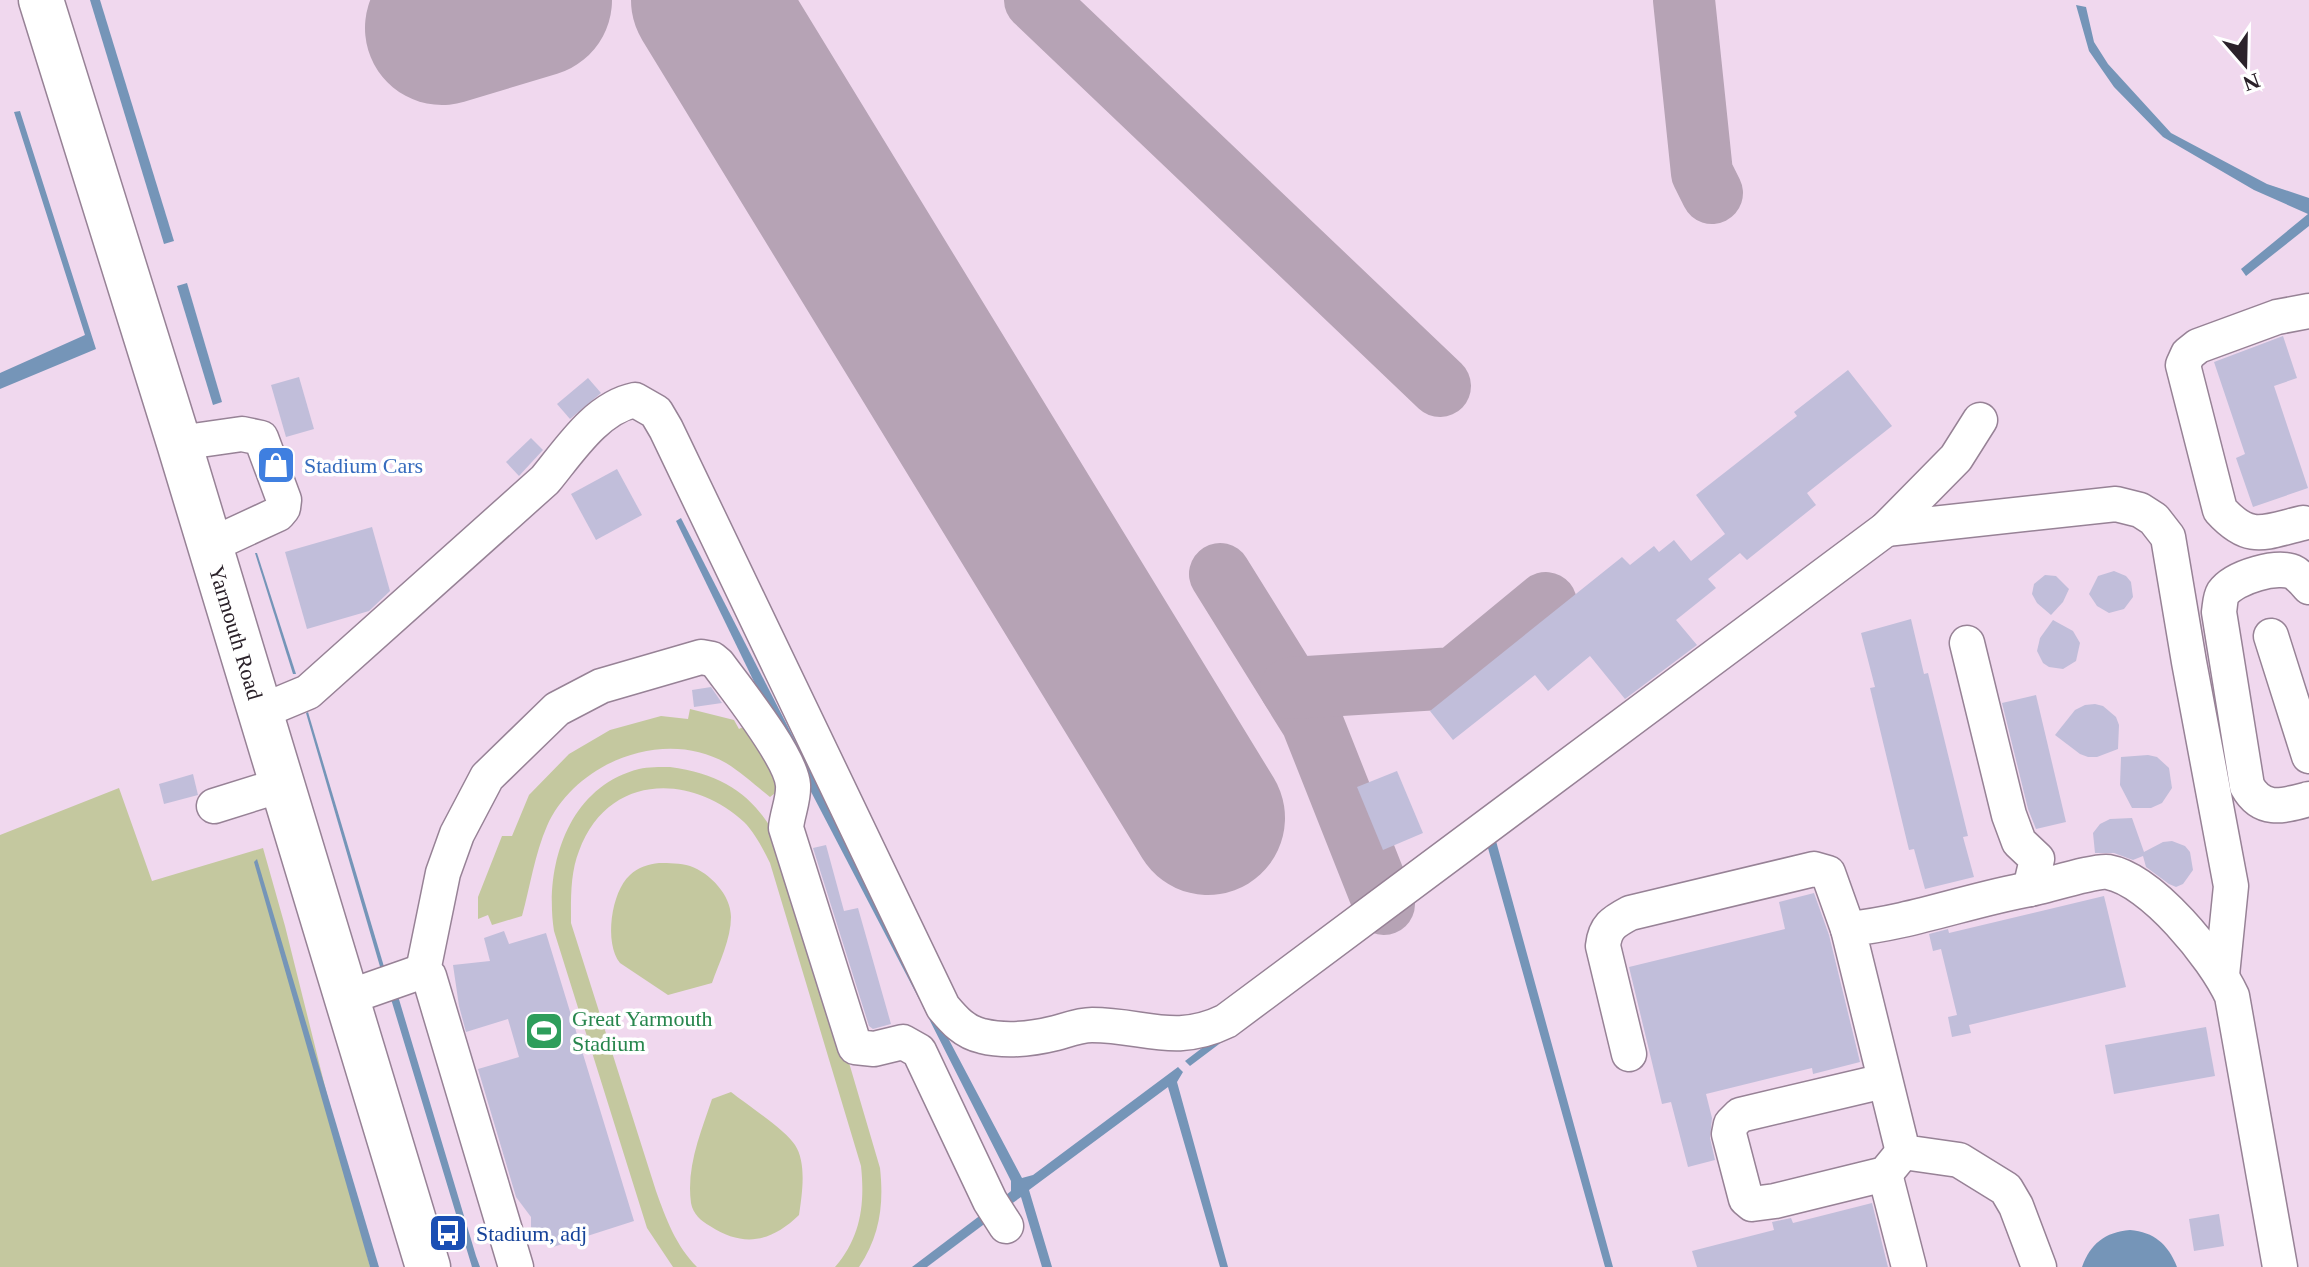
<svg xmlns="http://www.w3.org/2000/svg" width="2309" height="1267" viewBox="0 0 2309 1267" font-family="'Times New Roman',serif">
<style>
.green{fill:#c4c89f}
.water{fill:#7595b8}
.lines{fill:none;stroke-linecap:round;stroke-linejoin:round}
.taxiway{stroke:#b6a3b5;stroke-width:62}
.runway{stroke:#b6a3b5;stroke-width:154}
.building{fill:#c1beda}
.minor-casing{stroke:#978296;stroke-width:37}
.major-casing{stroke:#978296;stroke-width:47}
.minor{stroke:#fff;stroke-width:34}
.major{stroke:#fff;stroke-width:44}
.labels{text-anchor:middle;stroke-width:7;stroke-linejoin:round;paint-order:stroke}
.shop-label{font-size:22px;fill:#366cbe;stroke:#fff;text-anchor:start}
.street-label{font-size:22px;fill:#2b222a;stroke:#fff}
.leisure-label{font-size:22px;fill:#27864d;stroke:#fff;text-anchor:start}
.transit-label{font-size:22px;fill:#164399;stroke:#fff;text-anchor:start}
</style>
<rect width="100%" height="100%" fill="#f0d8ee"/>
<g class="green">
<path d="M690,709L734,720L739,729L751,723L788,783L770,797C756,786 741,772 726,763C663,727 575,763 547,826C535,853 530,887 522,916L492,925L488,915L478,919V897L502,836H512L529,795L569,754L610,730L661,716L688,719Z"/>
<path d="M670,767C738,776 766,808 792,869L880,1168C884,1204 880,1236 859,1267H835C861,1237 865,1204 861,1166L770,863C763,849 755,833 744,822C690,772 607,774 579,851C570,874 571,899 571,923L656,1191C666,1219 676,1246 697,1267H673L647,1228L554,931C544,866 568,787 639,769C648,767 660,767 670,767Z"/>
<polygon points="119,788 152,881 263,848 285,926 370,1267 0,1267 0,835"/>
<path d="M659,863C669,863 680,863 690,866C710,873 731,895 731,917C731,939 719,963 712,983L668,995L620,963C604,943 611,892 630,875C638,867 649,864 659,863Z"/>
<path d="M731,1092C746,1104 786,1130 795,1145C807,1163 802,1195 799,1215C771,1242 744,1248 710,1226C701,1221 693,1214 691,1203C686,1167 701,1132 712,1099Z"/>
</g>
<g class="water">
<polygon points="90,0 100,0 174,241 164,244"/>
<polygon points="2076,5 2086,7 2094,42 2108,64 2171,133 2267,184 2309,198 2309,226 2246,276 2241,269 2308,214 2254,190 2163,137 2114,87 2089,51"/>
<polygon points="20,111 96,349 0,389 0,373 85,335 14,112"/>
<polygon points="187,283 222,402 213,405 177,286"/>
<polygon points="681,518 926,996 919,999 759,692 676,521"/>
<polygon points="255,553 257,553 296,674 293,674"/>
<polygon points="308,712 385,970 381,970 306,713"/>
<polygon points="1496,841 1613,1267 1605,1267 1488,848 1482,846 1190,1066 1185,1061 1467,846"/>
<polygon points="257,859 379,1267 370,1267 254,862"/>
<polygon points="398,996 476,1256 480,1267 472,1267 391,999"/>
<polygon points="929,1002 1022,1178 1033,1175 1178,1067 1183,1072 1177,1082 1228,1267 1220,1267 1168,1087 1029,1190 1052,1267 1042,1267 1021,1197 1000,1212 995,1204 1011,1191 1011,1181 922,1005"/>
<polygon points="990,1208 995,1216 927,1267 912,1267"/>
<path d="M2130,1230C2154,1232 2168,1244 2177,1267H2082C2090,1244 2105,1232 2130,1230Z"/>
</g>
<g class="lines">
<g class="taxiway">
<polyline points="1035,0 1440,386"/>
<polyline points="1684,0 1702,173 1712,193"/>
<polyline points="1220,574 1312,722 1384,904"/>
<polyline points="1291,688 1455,678 1546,603"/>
</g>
<g class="runway">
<polyline points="708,0 1208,818"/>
<polyline points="442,28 535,0"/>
</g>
</g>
<g class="building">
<polygon points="2283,336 2297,378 2274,386 2308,488 2253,507 2236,458 2245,454 2214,362"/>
<polygon points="1848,370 1892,426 1807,493 1816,505 1747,560 1740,553 1708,579 1716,588 1676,620 1697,645 1625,699 1590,656 1548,691 1535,675 1453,740 1430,711 1622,557 1630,565 1654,546 1659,552 1674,540 1691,561 1725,534 1696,495 1797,416 1794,412"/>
<polygon points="299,377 314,429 286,437 271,385"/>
<polygon points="588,378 601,393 570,419 557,404"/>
<polygon points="531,438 543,450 519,476 506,462"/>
<polygon points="617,469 642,515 596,540 571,494"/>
<polygon points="372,527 390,591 369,611 307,629 285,552"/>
<polygon points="2114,571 2126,576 2131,582 2133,597 2124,609 2109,613 2097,606 2089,594 2098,576"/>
<polygon points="2045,575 2056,576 2069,589 2063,602 2051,615 2037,603 2032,594 2034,584"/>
<polygon points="1911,619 1924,674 1928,673 1968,836 1963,837 1974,877 1925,889 1914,849 1909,850 1870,688 1875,687 1861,633"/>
<polygon points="2053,620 2073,631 2080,643 2076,661 2063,669 2049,667 2043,663 2037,651 2040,638"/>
<polygon points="711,687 722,703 694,707 692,690"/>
<polygon points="2036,695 2066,822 2036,829 2028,809 2002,703"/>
<polygon points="2095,704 2103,706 2116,717 2119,725 2118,749 2097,757 2088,757 2080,754 2055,735 2075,710 2085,705"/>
<polygon points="2148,755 2157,757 2169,768 2172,788 2162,803 2151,808 2132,808 2120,785 2121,757"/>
<polygon points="1397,771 1423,833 1383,850 1357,787"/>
<polygon points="193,774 198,795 164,804 159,784"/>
<polygon points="2132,818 2144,852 2163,842 2172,841 2185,846 2190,852 2193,870 2183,884 2176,887 2169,884 2146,867 2143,856 2133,860 2114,853 2095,853 2093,833 2100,824 2110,819"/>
<polygon points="826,845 844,911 858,908 891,1024 873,1029 869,1026 813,848"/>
<polygon points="1814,893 1829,935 1860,1062 1813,1074 1812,1068 1706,1094 1712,1118 1710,1138 1715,1160 1688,1167 1671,1102 1662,1104 1629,967 1785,929 1779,902"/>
<polygon points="2104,896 2126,987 1969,1025 1971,1033 1952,1037 1948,1017 1957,1015 1941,949 1933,951 1929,934 1948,929 1949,933"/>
<polygon points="504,931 509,944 546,933 634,1221 553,1247 549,1239 531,1244 531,1217 516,1197 478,1069 519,1057 508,1019 466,1032 459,1006 453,965 490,961 484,938"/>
<polygon points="2206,1027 2215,1076 2114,1094 2105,1045"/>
<polygon points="1872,1203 1888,1267 1697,1267 1692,1251 1774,1230 1772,1222 1791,1218 1793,1223"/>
<polygon points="2219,1214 2224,1246 2194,1251 2189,1219"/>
</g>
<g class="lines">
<defs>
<g id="minor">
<polyline points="179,443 242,434 261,438 284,500 283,508 278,514 209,546"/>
<path d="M2303,523C2264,532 2250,543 2220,510L2183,365L2188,354L2198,346L2277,317L2309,311"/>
<polyline points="1886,529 2116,504 2140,510 2154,519 2168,537 2189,662 2231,886 2222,975"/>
<path d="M2309,587C2305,582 2300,577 2295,573C2279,564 2234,577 2223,593C2220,598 2220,606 2219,612L2247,786C2262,813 2283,806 2309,799"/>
<polyline points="2271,636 2309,756"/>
<path d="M1967,643L2009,815L2019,842L2037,859L2030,889C2046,886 2096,870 2108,872C2152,880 2214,957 2232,996L2280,1267"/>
<path d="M260,712L308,692L545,480C569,451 596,408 635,400L656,412L666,429L943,1007C954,1020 964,1032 982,1036C1006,1042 1032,1039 1056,1033C1067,1030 1080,1025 1092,1025C1144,1025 1175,1046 1226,1021L1886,529L1956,458L1980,420"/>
<polyline points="214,806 281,785"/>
<path d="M2030,889C1969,900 1910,923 1848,929L1903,1152L1959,1160L2006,1189L2016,1206L2039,1267"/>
<path d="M423,971L443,873L457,834L487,777L557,709L601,686L701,657L712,659L718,664C737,690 791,757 793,785C794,800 787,814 786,828L855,1047L874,1049L903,1042L919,1051L990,1201L1006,1226"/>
<polyline points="346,998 423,971 429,976 516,1267"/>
<path d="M1629,1054L1603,946C1605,927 1613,922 1630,913L1814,869L1828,873L1848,929"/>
<polyline points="1884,1081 1740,1115 1731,1124 1729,1134 1746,1199 1752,1204 1775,1201 1885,1174 1903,1152"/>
<polyline points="1885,1174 1909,1267"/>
</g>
<g id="major">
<path id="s1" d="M41,0L179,443L428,1267"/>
</g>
</defs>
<use href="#minor" class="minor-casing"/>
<use href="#major" class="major-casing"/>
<use href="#minor" class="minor"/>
<use href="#major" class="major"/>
</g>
<defs>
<symbol id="shop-square" viewBox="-11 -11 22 22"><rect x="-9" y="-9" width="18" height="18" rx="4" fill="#3f7fe0" stroke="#fff"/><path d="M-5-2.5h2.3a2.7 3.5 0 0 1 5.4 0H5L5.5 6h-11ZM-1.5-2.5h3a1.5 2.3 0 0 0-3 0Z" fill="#fff"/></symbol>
<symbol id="stadium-square" viewBox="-11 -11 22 22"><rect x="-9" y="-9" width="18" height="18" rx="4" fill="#2e9e5b" stroke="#fff"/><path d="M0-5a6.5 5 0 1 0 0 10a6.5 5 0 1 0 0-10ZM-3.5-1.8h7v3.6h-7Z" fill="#fff"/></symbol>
<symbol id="bus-square" viewBox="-11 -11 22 22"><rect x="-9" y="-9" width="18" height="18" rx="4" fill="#1a4fb4" stroke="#fff"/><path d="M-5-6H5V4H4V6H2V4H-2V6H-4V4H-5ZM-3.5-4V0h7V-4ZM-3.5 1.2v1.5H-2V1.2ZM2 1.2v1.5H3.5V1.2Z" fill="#fff"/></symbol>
</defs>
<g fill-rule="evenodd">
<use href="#shop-square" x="254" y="443" width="44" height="44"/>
<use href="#stadium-square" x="522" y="1009" width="44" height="44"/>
<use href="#bus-square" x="426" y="1211" width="44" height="44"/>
</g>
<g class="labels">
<g class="shop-label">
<text x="304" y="473">Stadium Cars</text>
</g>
<g class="street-label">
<text dy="8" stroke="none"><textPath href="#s1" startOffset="662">Yarmouth Road</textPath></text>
</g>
<g class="leisure-label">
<text x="572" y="1026">Great Yarmouth<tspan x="572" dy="25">Stadium</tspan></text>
</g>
<g class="transit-label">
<text x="476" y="1241">Stadium, adj</text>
</g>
</g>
<g transform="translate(2245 64) rotate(160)" stroke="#ffffff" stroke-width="6" paint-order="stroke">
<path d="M0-6L14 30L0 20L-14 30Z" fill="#2b222a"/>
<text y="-12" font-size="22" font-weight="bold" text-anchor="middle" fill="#2b222a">N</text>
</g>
</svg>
